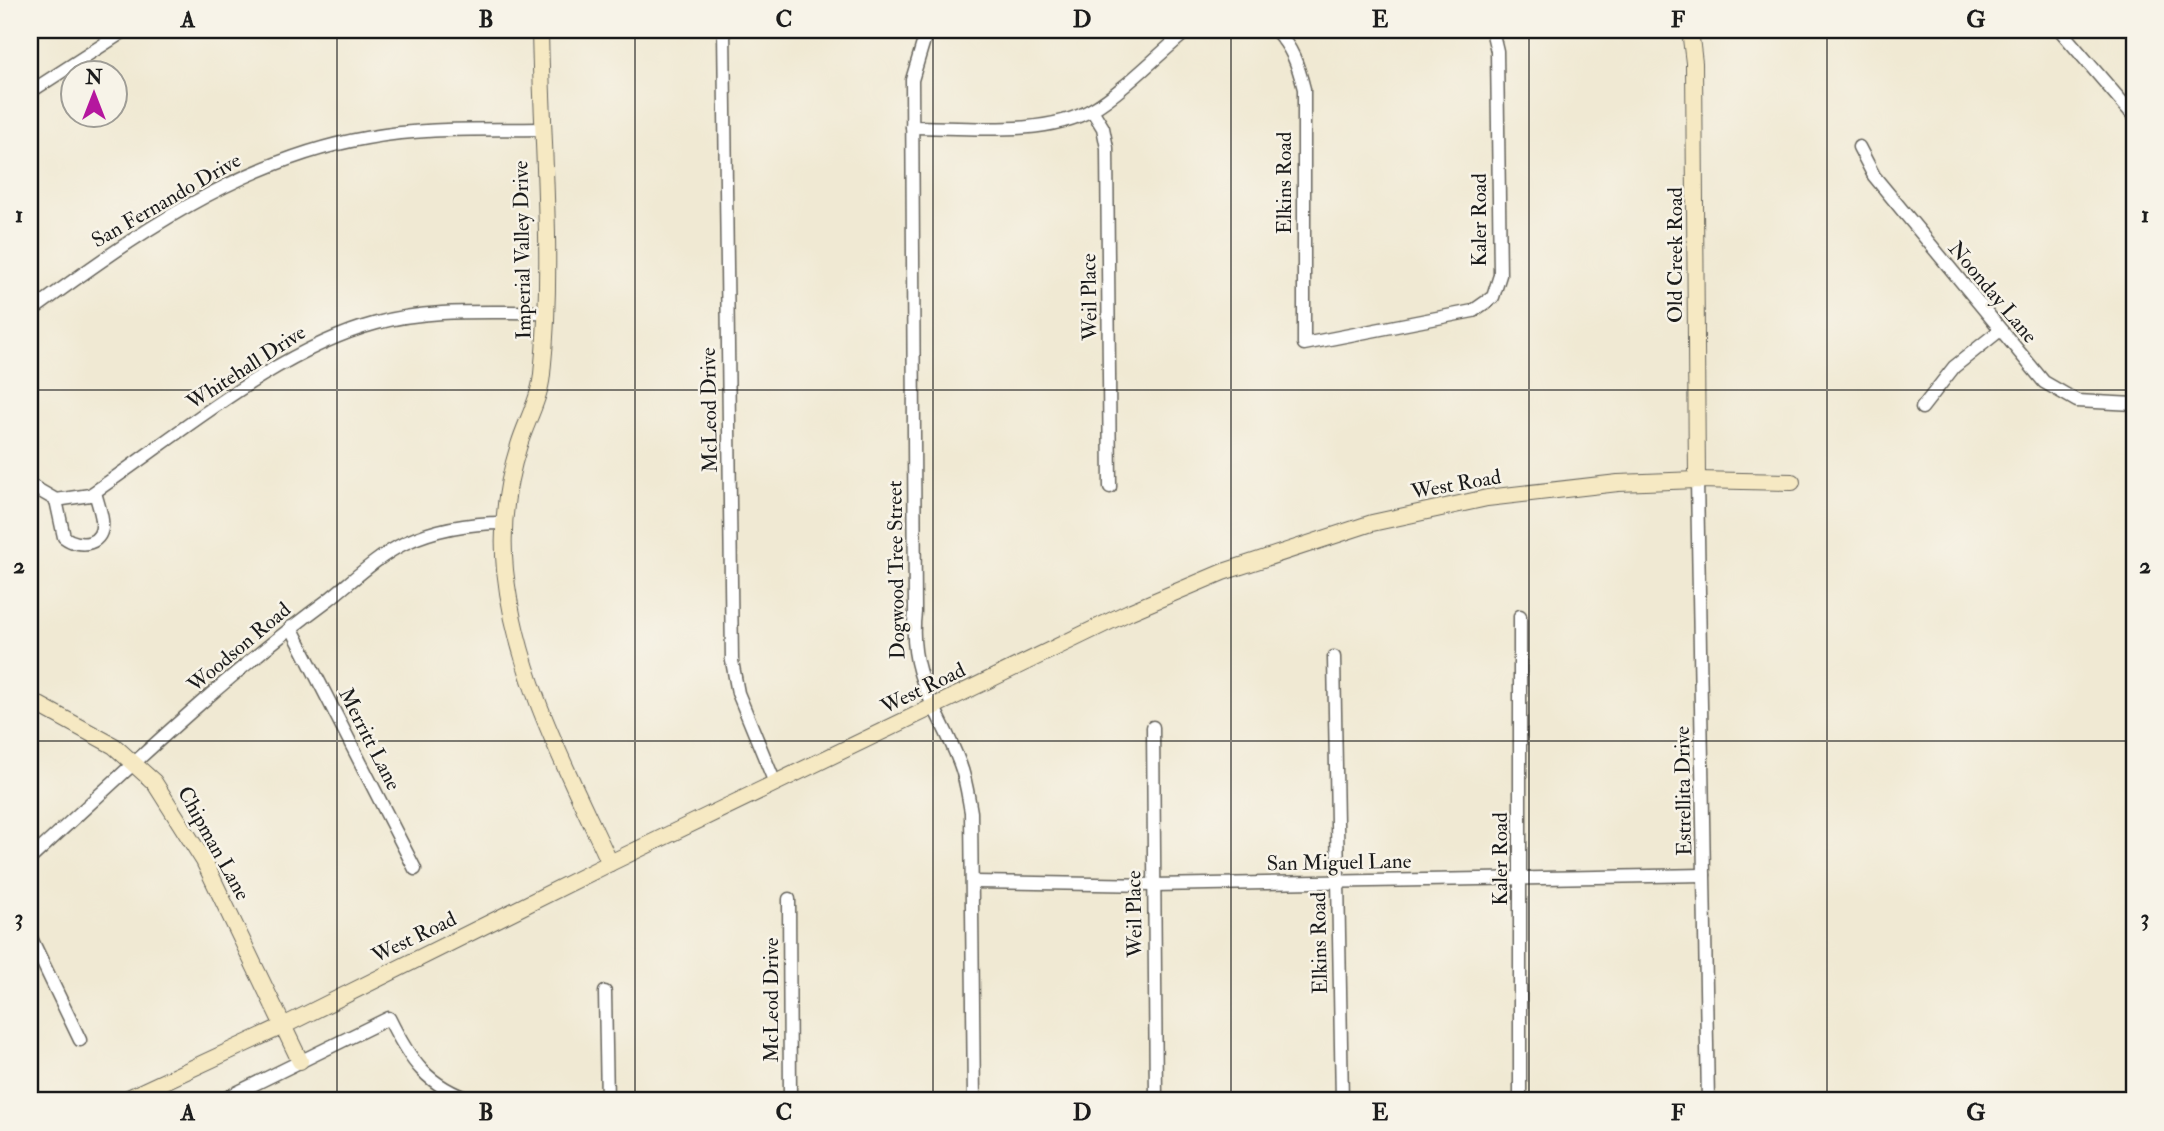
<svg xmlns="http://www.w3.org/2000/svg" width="2164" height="1131" viewBox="0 0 2164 1131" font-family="'IM FELL Double Pica',serif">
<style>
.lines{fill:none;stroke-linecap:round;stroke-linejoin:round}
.street-casing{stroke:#66645c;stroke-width:15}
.secondary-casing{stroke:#66645c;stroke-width:18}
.street{stroke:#fff;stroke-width:12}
.secondary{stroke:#f6e9c3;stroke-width:16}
.grid{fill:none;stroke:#1c1c1c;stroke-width:2;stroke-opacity:0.55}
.labels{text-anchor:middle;stroke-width:5;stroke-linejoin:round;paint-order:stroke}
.street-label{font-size:21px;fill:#1c1c1c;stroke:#f7f3e8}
.neatline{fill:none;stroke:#1c1c1c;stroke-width:2.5}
.grid-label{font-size:23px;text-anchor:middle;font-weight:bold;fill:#1c1c1c}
</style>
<rect width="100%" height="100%" fill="#f7f3e8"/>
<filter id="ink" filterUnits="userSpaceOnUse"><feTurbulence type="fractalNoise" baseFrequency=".0143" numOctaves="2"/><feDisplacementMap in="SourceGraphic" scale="14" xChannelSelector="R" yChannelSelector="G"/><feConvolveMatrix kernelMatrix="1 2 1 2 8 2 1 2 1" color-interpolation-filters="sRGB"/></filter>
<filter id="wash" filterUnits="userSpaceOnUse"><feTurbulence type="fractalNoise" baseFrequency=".00686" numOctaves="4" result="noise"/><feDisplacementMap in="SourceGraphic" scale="28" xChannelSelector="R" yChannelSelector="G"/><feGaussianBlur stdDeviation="1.57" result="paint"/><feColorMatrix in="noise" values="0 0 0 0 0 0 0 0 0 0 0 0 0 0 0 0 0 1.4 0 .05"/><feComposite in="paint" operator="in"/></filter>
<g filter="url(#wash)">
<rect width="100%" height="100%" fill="#f0e9d3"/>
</g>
<g filter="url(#ink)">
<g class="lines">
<defs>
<g id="street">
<polyline points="724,30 732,661 738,693 775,783"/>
<path d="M927,30L912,80L915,612C907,677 939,708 960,764C966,779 968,796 971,812L974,1101"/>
<path d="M1275,30C1292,47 1298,65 1304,89V344L1473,311L1493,297L1500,275L1497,51L1492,30"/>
<polyline points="2060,30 2134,116"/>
<polyline points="30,92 126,30"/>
<polyline points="1092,110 1103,128 1107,148 1110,487"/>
<path d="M912,127C964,127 1046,137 1093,109C1122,92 1160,53 1188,30"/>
<polyline points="1859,147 1874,176 2044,382 2077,401 2134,404"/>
<path d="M30,312C131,238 240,160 366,138C424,127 483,130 541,129"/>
<polyline points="1922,408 1954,367 1999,331"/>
<polyline points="1697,480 1708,1101"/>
<path d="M30,485L56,500L90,495C177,436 276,350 377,323C432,308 491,313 547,312"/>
<path d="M56,500L64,537C80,549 105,545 102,520C101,511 97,501 95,492"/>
<polyline points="1520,616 1520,1101"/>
<polyline points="291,627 415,869"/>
<polyline points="1334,657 1342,1101"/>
<polyline points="1153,727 1156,1101"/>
<path d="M30,859C127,770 222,678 328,600C352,581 378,556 405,543C437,528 469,523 504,523"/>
<polyline points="974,882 1153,885 1704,875"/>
<polyline points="789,899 790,1101"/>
<polyline points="30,936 80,1040"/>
<polyline points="605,992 607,1101"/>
<path d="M220,1101L389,1018C410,1061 427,1086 474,1101"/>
</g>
<g id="secondary">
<path d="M540,30C542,144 554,261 542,374C540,398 526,422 519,445C506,486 501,528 505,570C516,676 566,768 610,863"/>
<polyline points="1690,30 1694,63 1697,480"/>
<polyline points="30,700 114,746 154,782 204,861 300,1061"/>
<polyline points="122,1101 283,1026 610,863 1129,612 1223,572 1372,523 1487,498 1618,483 1697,480 1792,482"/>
</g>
</defs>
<use href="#street" class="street-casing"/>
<use href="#secondary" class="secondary-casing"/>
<use href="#street" class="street"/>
<use href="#secondary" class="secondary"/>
</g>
</g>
<path class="grid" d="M337,30V1101M635,30V1101M933,30V1101M1231,30V1101M1529,30V1101M1827,30V1101M30,390H2134M30,741H2134"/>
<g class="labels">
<g class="street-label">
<text transform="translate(1284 183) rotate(-90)" y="7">Elkins Road</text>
<text transform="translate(166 200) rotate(-30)" y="7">San Fernando Drive</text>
<text transform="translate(1479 220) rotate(-90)" y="7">Kaler Road</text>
<text transform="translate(522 250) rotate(-91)" y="7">Imperial Valley Drive</text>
<text transform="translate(1675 255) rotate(-90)" y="7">Old Creek Road</text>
<text transform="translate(1993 292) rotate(50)" y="7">Noonday Lane</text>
<text transform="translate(1089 297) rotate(-91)" y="7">Weil Place</text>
<text transform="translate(246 367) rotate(-33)" y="7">Whitehall Drive</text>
<text transform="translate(709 410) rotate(-91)" y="7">McLeod Drive</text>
<text transform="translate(1456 484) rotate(-10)" y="7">West Road</text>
<text transform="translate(896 570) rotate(-91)" y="7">Dogwood Tree Street</text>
<text transform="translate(239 647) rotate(-40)" y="7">Woodson Road</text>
<text transform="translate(923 688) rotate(-26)" y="7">West Road</text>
<text transform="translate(370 739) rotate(63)" y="7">Merritt Lane</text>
<text transform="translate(1683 791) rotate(-91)" y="7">Estrellita Drive</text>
<text transform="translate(214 843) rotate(61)" y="7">Chipman Lane</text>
<text transform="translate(1500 859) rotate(-90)" y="7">Kaler Road</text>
<text transform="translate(1339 862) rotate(-1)" y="7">San Miguel Lane</text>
<text transform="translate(1134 914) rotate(-91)" y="7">Weil Place</text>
<text transform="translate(414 937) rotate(-26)" y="7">West Road</text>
<text transform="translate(1319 943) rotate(-91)" y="7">Elkins Road</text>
<text transform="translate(771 1000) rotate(-90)" y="7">McLeod Drive</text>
</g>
</g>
<rect width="2164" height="1131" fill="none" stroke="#f7f3e8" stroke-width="77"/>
<g transform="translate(94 94)"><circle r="33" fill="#f7f3e8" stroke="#9f9d96" stroke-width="2"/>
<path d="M0-5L12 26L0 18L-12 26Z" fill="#b5179e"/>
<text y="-10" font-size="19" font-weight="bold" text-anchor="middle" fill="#1c1c1c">N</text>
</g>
<rect x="38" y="38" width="2088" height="1054" class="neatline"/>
<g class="grid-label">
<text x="188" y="27">A</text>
<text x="486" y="27">B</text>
<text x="784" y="27">C</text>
<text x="1082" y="27">D</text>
<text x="1380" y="27">E</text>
<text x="1678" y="27">F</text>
<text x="1976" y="27">G</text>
<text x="19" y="222">1</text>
<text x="2145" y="222">1</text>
<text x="19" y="573">2</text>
<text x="2145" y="573">2</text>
<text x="19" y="925">3</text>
<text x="2145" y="925">3</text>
<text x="188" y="1120">A</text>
<text x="486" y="1120">B</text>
<text x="784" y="1120">C</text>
<text x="1082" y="1120">D</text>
<text x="1380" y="1120">E</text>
<text x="1678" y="1120">F</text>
<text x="1976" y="1120">G</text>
</g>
</svg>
